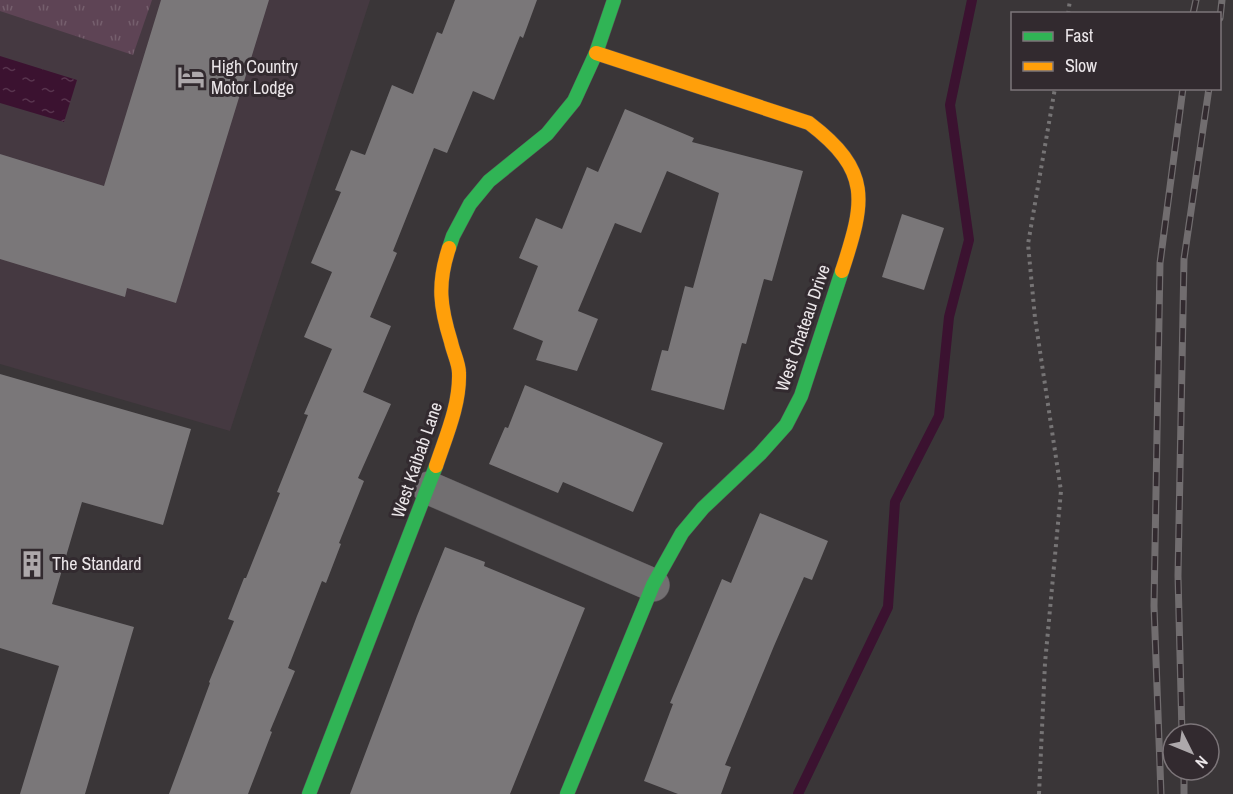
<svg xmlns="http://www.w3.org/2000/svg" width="1233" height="794" viewBox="0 0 1233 794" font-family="'Archivo Narrow',sans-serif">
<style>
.built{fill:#453941}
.grass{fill:url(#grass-tufts)}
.water{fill:url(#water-ripples)}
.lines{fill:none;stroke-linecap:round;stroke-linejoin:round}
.stream{stroke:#3b1230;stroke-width:10}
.building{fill:#7a7779}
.street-casing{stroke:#565355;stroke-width:34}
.fast-casing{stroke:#565355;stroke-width:15}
.slow-casing{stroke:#565355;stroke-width:15}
.path{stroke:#767475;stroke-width:4;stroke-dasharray:3 4.5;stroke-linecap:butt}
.street{stroke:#726f71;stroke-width:33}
.fast{stroke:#30b455;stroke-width:14}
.slow{stroke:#ff9f0a;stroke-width:14}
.rail-casing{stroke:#716d6f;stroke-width:7}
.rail{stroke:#322a2f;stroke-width:4.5;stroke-dasharray:14;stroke-linecap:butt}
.labels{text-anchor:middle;stroke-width:6;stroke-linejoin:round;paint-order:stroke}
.poi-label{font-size:18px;fill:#ebe6e9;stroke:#322a2f;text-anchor:start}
.street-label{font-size:18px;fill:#ebe6e9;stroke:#322a2f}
</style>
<defs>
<pattern id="grass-tufts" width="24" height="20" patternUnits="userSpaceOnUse" patternTransform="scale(1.5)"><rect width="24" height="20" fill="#5e4455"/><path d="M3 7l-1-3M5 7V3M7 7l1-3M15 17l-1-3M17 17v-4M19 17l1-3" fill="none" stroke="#755f6d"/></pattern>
<pattern id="water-ripples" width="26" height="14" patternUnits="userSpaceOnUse" patternTransform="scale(1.5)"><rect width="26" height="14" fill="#3b1230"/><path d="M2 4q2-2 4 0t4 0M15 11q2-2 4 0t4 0" fill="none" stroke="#58344e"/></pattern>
</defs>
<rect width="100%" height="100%" fill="#3a3638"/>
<polygon class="built" points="0,0 370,0 230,431 0,364"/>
<polygon class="grass" points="0,0 152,0 133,55 0,11"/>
<polygon class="water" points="0,56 77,80 64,122 0,103"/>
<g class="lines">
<polyline class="stream" points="798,794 888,607 895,502 939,416 949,317 969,240 950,105 972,0"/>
</g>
<g class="building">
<polygon points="161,0 269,0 176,303 127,288 125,297 0,259 0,154 104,186"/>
<polygon points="455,0 537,0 523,38 520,36 494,100 473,91 447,153 434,148 393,251 397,253 370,317 391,326 363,392 391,404 358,478 364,481 339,543 341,544 326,583 322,581 288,668 295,671 270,731 272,732 248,794 169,794 210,683 209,682 234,621 228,619 244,578 246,578 280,493 277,492 308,415 304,414 332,349 304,337 332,272 311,263 341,192 335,190 351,150 365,155 392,85 413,94 437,32 442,34"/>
<polygon points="625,109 694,138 692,142 803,171 772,281 764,279 746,344 742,343 724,410 651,390 662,350 668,351 685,286 693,288 719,193 667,171 641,233 615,223 578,311 598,319 577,371 536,360 543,341 513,329 538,266 519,258 536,218 562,229 587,167 598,172"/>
<polygon points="902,214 944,228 924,290 882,277"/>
<polygon points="0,374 191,429 163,525 82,502 52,604 134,627 85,794 20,794 59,666 0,648"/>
<polygon points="525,385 663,443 633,512 563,482 558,493 489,464 505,427 508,428"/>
<polygon points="760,513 828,541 812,580 804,577 774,646 725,765 731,767 721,794 678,794 644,781 673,704 670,703 722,579 731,583"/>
<polygon points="445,547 485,562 484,566 585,608 510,794 350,794 417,616"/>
</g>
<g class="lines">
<defs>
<polyline id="street" points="429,488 653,585"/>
<g id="fast">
<polyline points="449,248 453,236 470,204 489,181 547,134 574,101 596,53 614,0"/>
<polyline points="309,794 436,466"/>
<polyline points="567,794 653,585 682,533 703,508 760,454 786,425 801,396 842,271"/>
</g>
<g id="slow">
<path d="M596,53L809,123C872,171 865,201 842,271"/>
<path d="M436,466C446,436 460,405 459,373C459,363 453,352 451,342C440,307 437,284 449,248"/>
</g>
</defs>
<use href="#street" class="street-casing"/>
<use href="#fast" class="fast-casing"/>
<use href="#slow" class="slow-casing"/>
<g class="path">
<polyline points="1068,14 1070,0"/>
<polyline points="1039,794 1045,663 1061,491 1035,318 1028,244 1055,88"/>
</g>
<use href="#street" class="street"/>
<use href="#fast" class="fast"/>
<use href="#slow" class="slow"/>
<defs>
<g id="rail">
<polyline points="1193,14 1196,0"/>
<polyline points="1220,18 1222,0"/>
<polyline points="1182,734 1178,576 1184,259 1209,88"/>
<polyline points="1184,770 1184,794"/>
<polyline points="1161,794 1154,606 1160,263 1183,88"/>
</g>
</defs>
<use href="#rail" class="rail-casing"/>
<use href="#rail" class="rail"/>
</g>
<defs>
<symbol id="hotel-bare" viewBox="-9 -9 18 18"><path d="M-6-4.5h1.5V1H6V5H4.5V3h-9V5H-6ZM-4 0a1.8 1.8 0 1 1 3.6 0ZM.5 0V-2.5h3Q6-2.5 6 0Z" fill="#ada8ab" stroke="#322a2f" stroke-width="2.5" paint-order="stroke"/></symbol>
<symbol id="building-bare" viewBox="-9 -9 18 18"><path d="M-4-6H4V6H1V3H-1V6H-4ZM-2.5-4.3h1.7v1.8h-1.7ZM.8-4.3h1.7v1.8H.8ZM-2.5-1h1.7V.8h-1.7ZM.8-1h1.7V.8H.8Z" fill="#ada8ab" stroke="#322a2f" stroke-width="2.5" paint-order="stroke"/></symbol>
</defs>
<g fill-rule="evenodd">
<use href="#hotel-bare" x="172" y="58" width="38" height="38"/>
<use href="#building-bare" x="13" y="545" width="38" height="38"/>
</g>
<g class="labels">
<g class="poi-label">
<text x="211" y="73">High Country<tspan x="211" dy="21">Motor Lodge</tspan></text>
<text x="52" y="570">The Standard</text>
</g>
<g class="street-label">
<text transform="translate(803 328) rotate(-71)" y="6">West Chateau Drive</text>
<text transform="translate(417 460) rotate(-71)" y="6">West Kaibab Lane</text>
</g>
</g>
<rect x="1011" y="12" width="210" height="78" fill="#322a2f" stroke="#7c7579" stroke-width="1.5"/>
<rect x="1023" y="32" width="30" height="9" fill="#30b455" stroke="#7c7579" stroke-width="1.5"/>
<text x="1065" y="42" font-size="18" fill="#ebe6e9">Fast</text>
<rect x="1023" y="62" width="30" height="9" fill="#ff9f0a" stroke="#7c7579" stroke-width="1.5"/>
<text x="1065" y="72" font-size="18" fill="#ebe6e9">Slow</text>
<g transform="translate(1191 752) rotate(133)"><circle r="28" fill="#322a2f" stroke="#7c7579" stroke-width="1.5"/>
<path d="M0-4.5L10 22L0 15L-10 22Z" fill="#ada8ab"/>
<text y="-9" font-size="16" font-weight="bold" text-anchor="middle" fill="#ebe6e9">N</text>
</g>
</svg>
